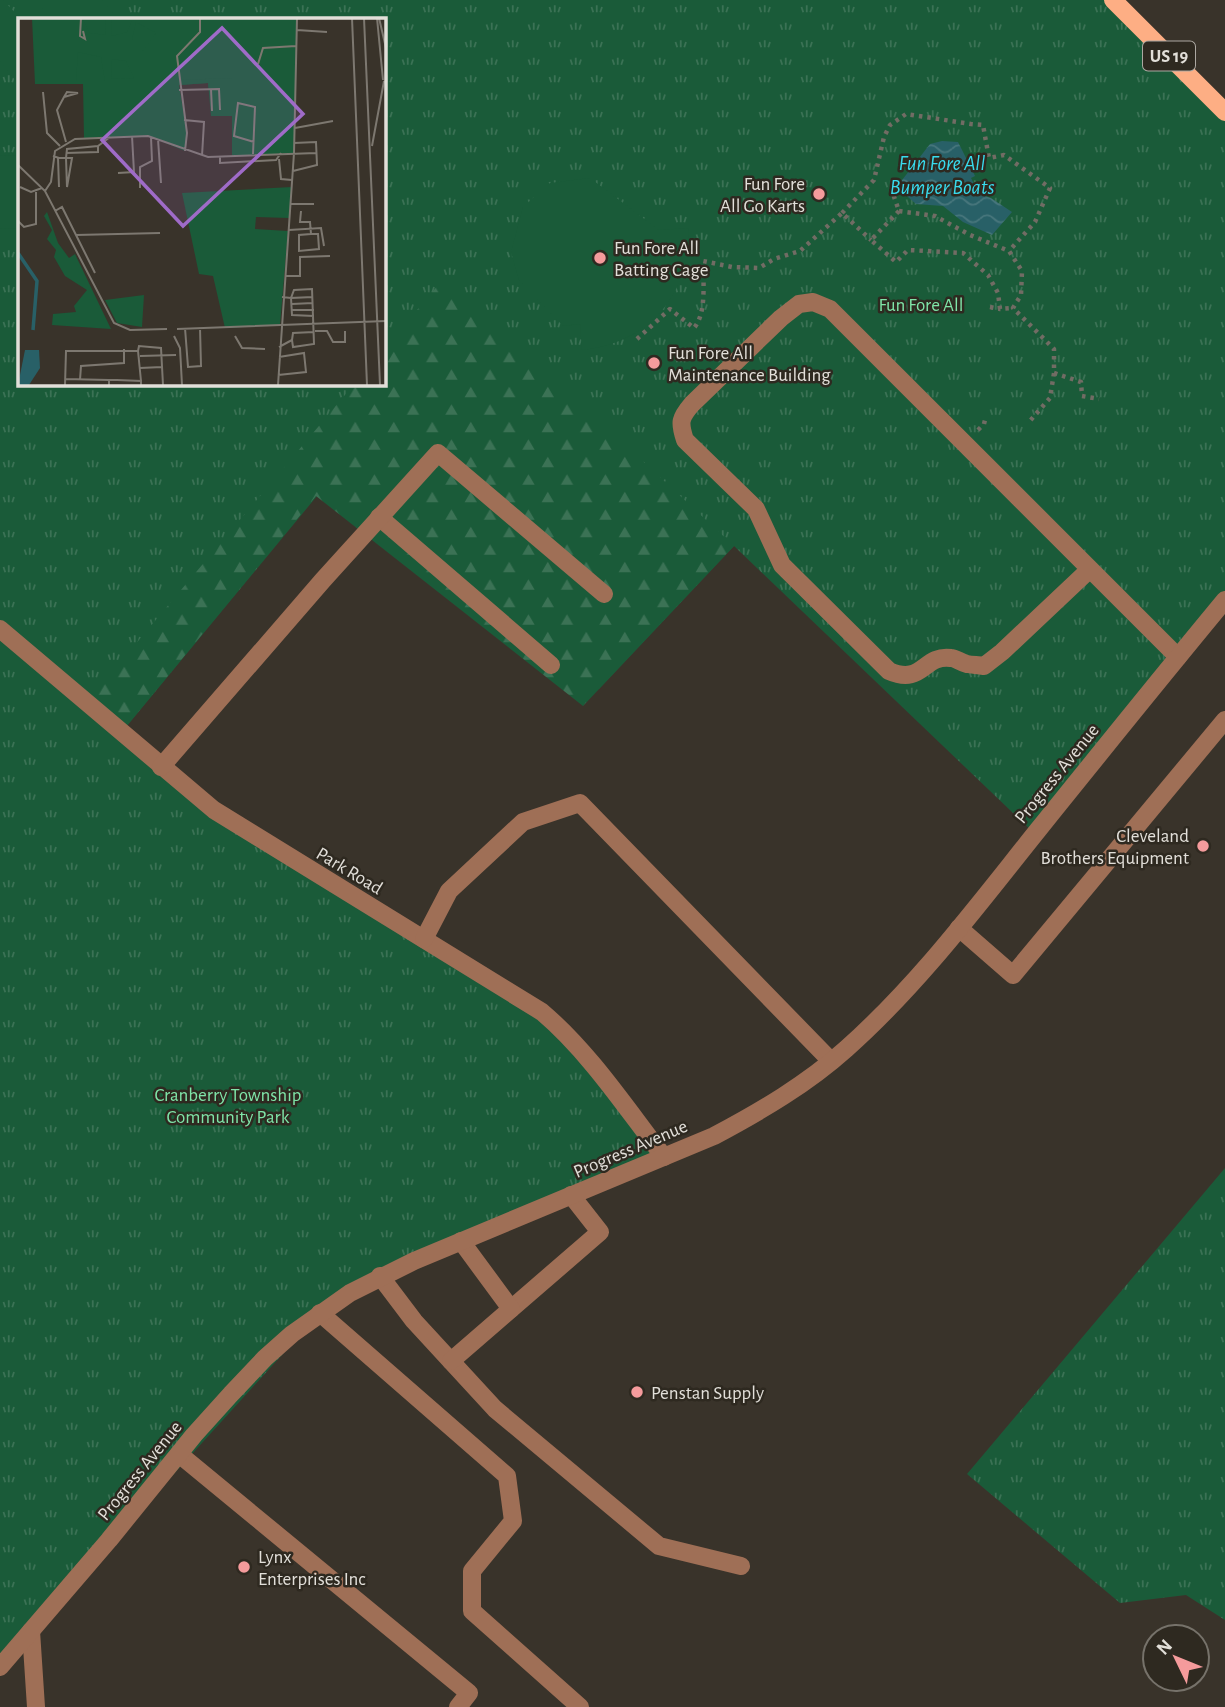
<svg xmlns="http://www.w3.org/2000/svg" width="1225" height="1707" viewBox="0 0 1225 1707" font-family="'Alegreya Sans',sans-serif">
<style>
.grass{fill:url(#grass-tufts);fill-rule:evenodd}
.forest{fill:url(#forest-firs)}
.pitch{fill:#1a5b39}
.water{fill:url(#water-waves)}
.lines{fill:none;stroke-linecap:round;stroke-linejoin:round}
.path{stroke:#716c64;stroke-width:4.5;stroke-dasharray:3.5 5;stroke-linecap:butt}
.minor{stroke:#9f6f56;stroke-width:18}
.major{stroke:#fdae84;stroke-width:18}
.poi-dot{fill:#f59b9c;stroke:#2e2920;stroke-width:2.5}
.labels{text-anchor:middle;stroke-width:5;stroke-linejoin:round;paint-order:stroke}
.shield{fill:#2e2920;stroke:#aca8a2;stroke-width:2}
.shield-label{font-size:18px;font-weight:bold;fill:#e2dfd9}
.poi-label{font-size:19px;fill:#e2dfd9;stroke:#2e2920;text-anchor:start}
.park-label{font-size:19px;fill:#7fe5a8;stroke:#2e2920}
.street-label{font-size:19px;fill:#e2dfd9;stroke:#2e2920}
.water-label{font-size:21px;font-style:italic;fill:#38dbed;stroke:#2e2920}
.inset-river{fill:none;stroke:#286067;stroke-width:3.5}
.inset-road{fill:none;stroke:#7d7870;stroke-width:2}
.view{fill:#9f6bc8;fill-opacity:0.15;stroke:#9f6bc8;stroke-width:3.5}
.inset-edge{fill:none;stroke:#e2dfd9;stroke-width:3.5}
</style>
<defs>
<pattern id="grass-tufts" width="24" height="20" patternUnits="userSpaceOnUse" patternTransform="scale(1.75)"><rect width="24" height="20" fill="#1a5b39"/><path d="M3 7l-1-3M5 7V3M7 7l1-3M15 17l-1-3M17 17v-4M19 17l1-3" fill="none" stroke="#3b7255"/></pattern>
<pattern id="forest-firs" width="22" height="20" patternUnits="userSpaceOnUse" patternTransform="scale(1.75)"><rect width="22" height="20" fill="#1a5b39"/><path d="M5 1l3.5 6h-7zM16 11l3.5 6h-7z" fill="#3b7255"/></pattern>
<pattern id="water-waves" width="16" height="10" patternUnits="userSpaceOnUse" patternTransform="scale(1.75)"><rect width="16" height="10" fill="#286067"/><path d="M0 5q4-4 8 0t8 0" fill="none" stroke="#47767c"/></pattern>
</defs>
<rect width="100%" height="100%" fill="#39332a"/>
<g class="grass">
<path d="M0,0H1113L1225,112V600L1035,834L734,546L599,689L317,496L121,733L252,835L542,1012L664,1157L320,1313L42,1619L0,1667ZM19,19H383V383H19Z"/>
<polygon points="1225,1168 1225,1620 1186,1595 1120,1603 967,1474"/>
</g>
<polygon class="forest" points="445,277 734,546 583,706 316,496 121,733 86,703 355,383 383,383 383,350"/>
<g class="pitch">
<polygon points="3,0 21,19 19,19 19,85 0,61 0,2"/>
<polygon points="51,0 102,0 118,19 51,19 42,8"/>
<polygon points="19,155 19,228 0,229 0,156"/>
<path d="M590,178L659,230L689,228C688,241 689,255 685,266C671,316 632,345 582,350L580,324L563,326L519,280L511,252L523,207L550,183Z"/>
</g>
<polygon class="water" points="942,141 958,142 975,176 971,178 979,194 991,198 1012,212 992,235 963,222 943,206 916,204 900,190 899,184 930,144"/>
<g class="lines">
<g class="path">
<polyline points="893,179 892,191 899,211"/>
<polyline points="899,211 935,216 970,235 1009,251 1022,271 1021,295 1013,308 1054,349 1054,373 1050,398 1029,422"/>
<polyline points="899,211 871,240 896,262 908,250 963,253 988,275 998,293 1000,309 1013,308"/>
<polyline points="842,213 874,180 884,137 890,125 906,114 971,124 983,125 989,158 1004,155 1050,188 1035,222 1009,251"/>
<polyline points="990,307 1000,309"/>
<path d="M637,339L670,309L694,328C707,313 703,280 703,261L732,267L759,268L774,259L800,251L842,213L871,240"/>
<polyline points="1054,373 1081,382 1082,396 1099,399"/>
<polyline points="978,430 984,424 985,420"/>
</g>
<g class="minor">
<polyline points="379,517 551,665"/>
<path d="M1089,570L1002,652L984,666C978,665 972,665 967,664C961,663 956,658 951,658C923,654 923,686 889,671L782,565L756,509L685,440C679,422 680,418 692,404L781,318L799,304L813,302L830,309L1178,657"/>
<path d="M0,629L214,810L542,1012C590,1053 626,1108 664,1157"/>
<polyline points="161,767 323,580 438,453 604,594"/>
<polyline points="959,928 1013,975 1225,720"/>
<polyline points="424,939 449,891 523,822 580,803 831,1061"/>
<polyline points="380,1276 414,1321 495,1409 659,1546 741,1566"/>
<polyline points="511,1309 600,1232 571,1195"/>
<polyline points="320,1313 507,1476 513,1521 472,1571 472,1611 580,1707"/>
<polyline points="451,1361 511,1309 461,1241"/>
<polyline points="179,1454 469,1693 458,1707"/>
<polyline points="31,1631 36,1707"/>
<path d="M0,1667L109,1540L194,1435L231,1394L265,1358L292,1334L350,1293L414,1261L714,1136C761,1111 807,1084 846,1049C919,984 977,906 1038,830C1100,753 1162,676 1225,600"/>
</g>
<polyline class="major" points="1113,0 1225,112"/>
</g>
<g class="poi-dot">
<circle cx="819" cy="194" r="7"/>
<circle cx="600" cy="258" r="7"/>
<circle cx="654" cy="363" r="7"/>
<circle cx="1203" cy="846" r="7"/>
<circle cx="637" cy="1392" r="7"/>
<circle cx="244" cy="1567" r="7"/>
</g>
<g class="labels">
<rect class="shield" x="1143" y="41.5" width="52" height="29" rx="5"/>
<g class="shield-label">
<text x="1169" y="62">US 19</text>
</g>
<g class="poi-label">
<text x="805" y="190" text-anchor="end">Fun Fore<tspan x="805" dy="22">All Go Karts</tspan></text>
<text x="614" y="254">Fun Fore All<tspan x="614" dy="22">Batting Cage</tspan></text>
<text x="668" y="359">Fun Fore All<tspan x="668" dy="22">Maintenance Building</tspan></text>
<text x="1189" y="842" text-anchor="end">Cleveland<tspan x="1189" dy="22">Brothers Equipment</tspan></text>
<text x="651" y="1399">Penstan Supply</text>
<text x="258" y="1563">Lynx<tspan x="258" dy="22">Enterprises Inc</tspan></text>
</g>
<g class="park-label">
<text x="921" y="311">Fun Fore All</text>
<text x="228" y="1101">Cranberry Township<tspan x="228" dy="22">Community Park</tspan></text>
</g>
<g class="street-label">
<text transform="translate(1056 773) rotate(-51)" y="7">Progress Avenue</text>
<text transform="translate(350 870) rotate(31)" y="7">Park Road</text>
<text transform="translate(630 1148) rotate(-23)" y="7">Progress Avenue</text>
<text transform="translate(139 1470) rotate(-51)" y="7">Progress Avenue</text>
</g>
<g class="water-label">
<text x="942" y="170">Fun Fore All<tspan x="942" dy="24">Bumper Boats</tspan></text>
</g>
</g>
<g transform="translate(18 18)">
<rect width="368" height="368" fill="#39332a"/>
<path d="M14,0H279L276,135L214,138V98H195L190,65L161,67L169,115L167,133L133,119L66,120L65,66H17ZM274,169L271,200L238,199L237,211L270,213L262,307L207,310L195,258L181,256L164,175ZM29,194L40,225L51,240L57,236L93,311L34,307L35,296L58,294L56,288L69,272L47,258L36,239L38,232L29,221L34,212L26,198ZM126,277L124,309L99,305L87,282Z" fill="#1a5b39"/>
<path d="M214,60V98H193L190,65L161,67V62Z" fill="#1a5b39"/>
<path d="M64,0H87L88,17L72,15ZM93,0H115L109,14L94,18ZM118,4L138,15L125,33L114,21ZM60,34L83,39L87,63H58ZM93,41L108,43L116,60L94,61Z" fill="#1a5b39"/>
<path d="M7,332H21L22,350L11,367H0Z" fill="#286067"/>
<path class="inset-river" d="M0,235L19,263L15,312"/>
<path class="inset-road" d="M63,0L62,18L67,21L65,13M334,0L349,367M346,0L362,367M359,0L365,62M361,0L368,30M279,12L309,14M240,46L245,30L278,28M193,71L194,93M161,72L201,71L202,92M25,74L29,115L42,128M46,79L60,75L49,74L46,79L39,92L48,124M166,102L186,104L184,138M277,110L315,103M140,121L143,165M354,128L366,63M167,133L169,115L159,38L182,14V0M48,135L80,134V128M235,136L237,89L220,85L216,118L236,124M35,138L41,140H54L49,169L48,140L49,131L80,128L92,119M202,139V145L258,142L263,135M40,140L41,169M261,141L263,161L274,162M0,147L27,173L96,305L112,312L149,311M275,153L299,147L298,124L276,125M100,155L116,154L114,118M2,169L13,174L24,170M122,170V149L134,143L133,119M27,173L33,164L37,133L57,121L130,118L190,139L298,135M272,186H296M37,193L44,189L77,255M283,193L282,204H292L293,216H300L301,231L281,233V217L293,216M0,203L6,209L18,206V174M271,212L303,210L306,228M58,217L142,215M267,258H282V239L312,238M264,279L273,280L276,272L294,271L296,326L275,329L274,322M295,279L273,280L274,297L296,298M274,286L295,285M274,292H296M167,310L170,349L183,348L182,310M159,311L368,303M297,313H309L315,324H327V313M156,318L162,330L164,367M217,318L224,330L247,331M261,329L274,322L275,315L296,314M120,333L121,328L143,330L145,367M122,338L158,337M122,350L144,349M260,357L288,354L286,335L261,339M47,361L91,362M62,362L63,348L106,345V331M47,367L48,333H120L123,363M91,367V362H99L123,363V367M260,367L276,135L279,0"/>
<path class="view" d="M204,10L285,96L165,208L84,122Z"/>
<rect width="368" height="368" class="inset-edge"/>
</g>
<g transform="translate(1176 1658) rotate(313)"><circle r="33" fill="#2e2920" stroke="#76726a" stroke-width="2"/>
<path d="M0-5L12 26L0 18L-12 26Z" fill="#f59b9c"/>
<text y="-10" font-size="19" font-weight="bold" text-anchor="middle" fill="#e2dfd9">N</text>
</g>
</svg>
